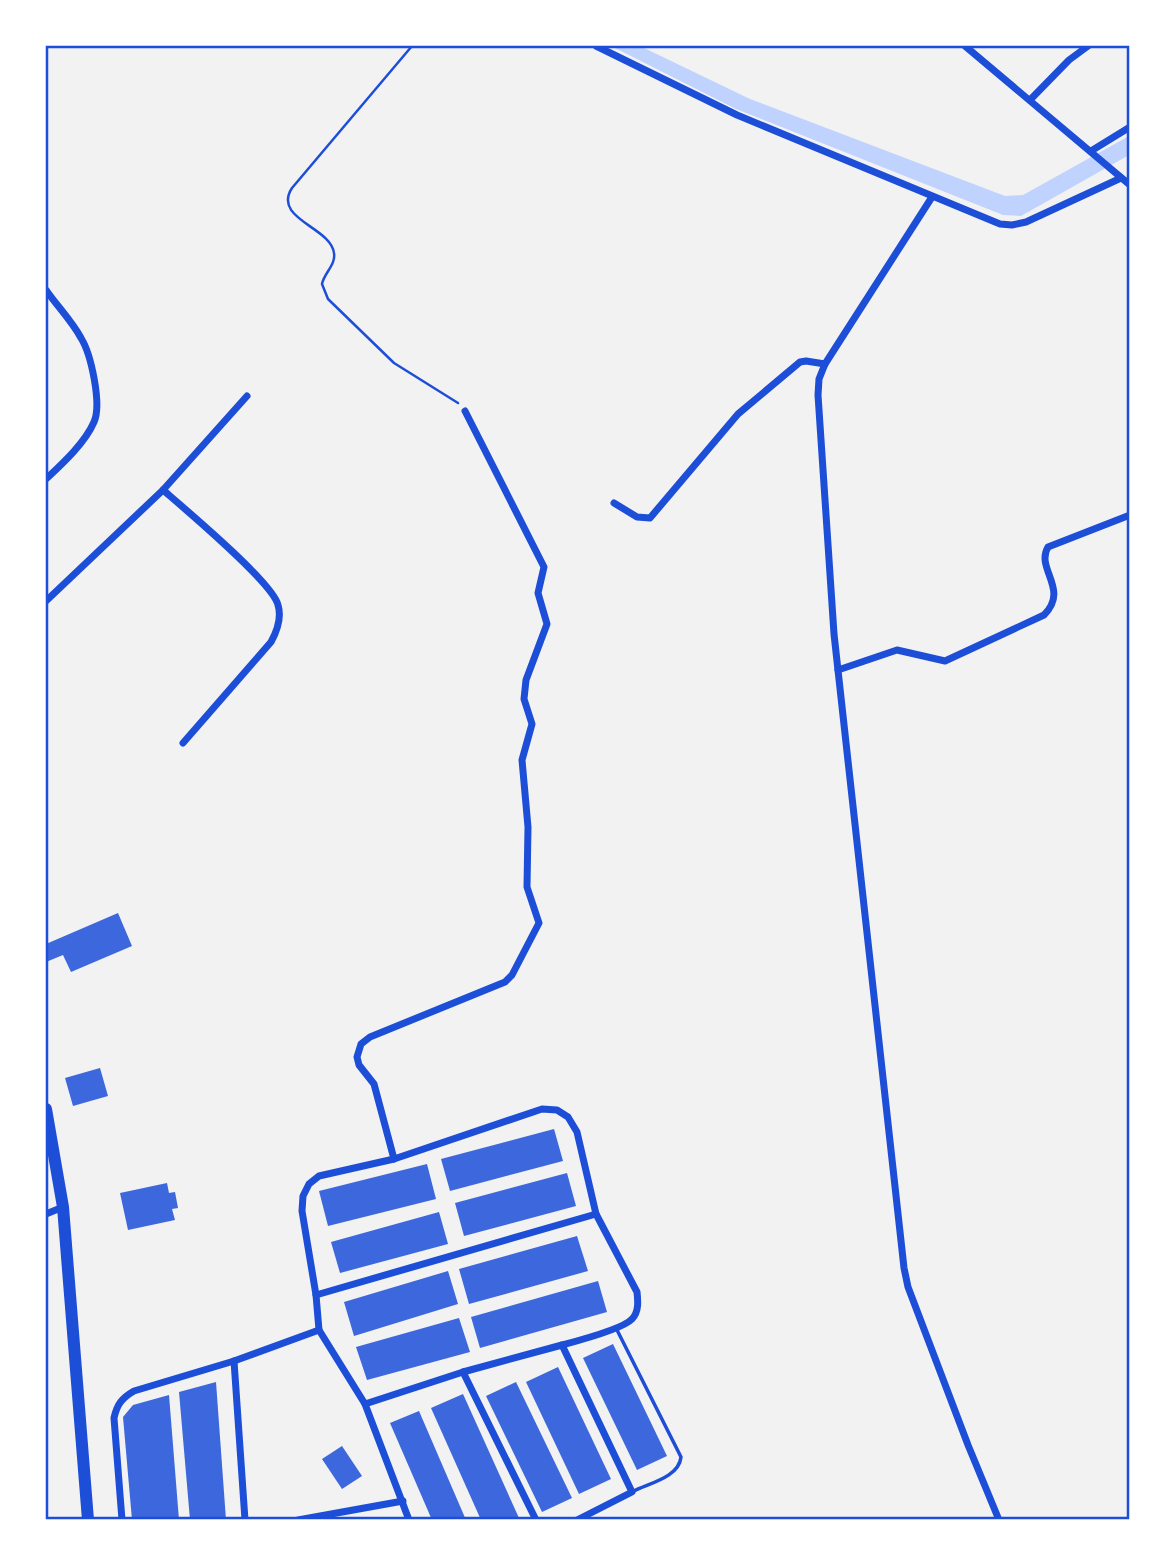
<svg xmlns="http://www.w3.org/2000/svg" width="1175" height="1565" viewBox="0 0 1175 1565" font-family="Merriweather,serif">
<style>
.water{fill:#bfd3fe}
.building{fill:#3d67dc}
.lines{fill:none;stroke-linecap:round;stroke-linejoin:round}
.path{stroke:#1d4ed8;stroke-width:2.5}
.service{stroke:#1d4ed8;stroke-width:3.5}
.minor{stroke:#1d4ed8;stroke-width:7}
.primary{stroke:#1d4ed8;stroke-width:12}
.neatline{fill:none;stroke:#1d4ed8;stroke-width:2.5}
</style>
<rect width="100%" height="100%" fill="#f2f2f2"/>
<polygon class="water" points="611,46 640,46 750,99 1005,196 1023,195 1129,136 1129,155 1021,216 1003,215 736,109"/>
<g class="building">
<polygon points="118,913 132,946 71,972 63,955 46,962 46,944"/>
<polygon points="100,1068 108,1096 73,1106 65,1078"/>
<polygon points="554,1129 563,1161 450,1191 441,1159"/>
<polygon points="427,1164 436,1199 328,1226 319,1191"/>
<polygon points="567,1173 576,1206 464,1236 455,1203"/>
<polygon points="167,1183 169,1193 175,1192 178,1208 172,1209 175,1220 128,1230 120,1193"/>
<polygon points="439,1212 448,1244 340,1273 331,1242"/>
<polygon points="577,1236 588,1271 469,1304 459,1269"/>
<polygon points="448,1271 458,1304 354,1336 344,1302"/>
<polygon points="598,1281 607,1312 480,1348 471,1317"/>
<polygon points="459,1318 470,1352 367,1380 356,1347"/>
<polygon points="613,1344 667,1456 637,1470 583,1358"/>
<polygon points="558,1367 611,1479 579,1494 526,1382"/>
<polygon points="216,1382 226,1520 190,1520 179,1392"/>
<polygon points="516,1382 572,1498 542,1512 486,1396"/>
<polygon points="463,1394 519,1518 516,1520 481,1520 431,1408"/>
<polygon points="169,1395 179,1520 132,1520 123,1417 133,1405"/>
<polygon points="419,1411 466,1520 432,1520 390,1423"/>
<polygon points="342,1446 362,1476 342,1489 322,1459"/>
</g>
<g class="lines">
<path class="path" d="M412,46L292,188C272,219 331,227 334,253C336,265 324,273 322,284L328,299L394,363L458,403"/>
<path class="service" d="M616,1328L681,1457C679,1477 650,1483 634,1491"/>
<g class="minor">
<polyline points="596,46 737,115 1000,224 1012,225 1026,222 1121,178"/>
<polyline points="965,46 1130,185"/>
<polyline points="1030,100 1069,60 1088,46"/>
<polyline points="1091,151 1130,127"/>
<polyline points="932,197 825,364 819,379 818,395 834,634 904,1268 908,1287 968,1445 999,1520"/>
<path d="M46,290C57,306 72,321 81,338C91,354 102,404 94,422C85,443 62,464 46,479"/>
<path d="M163,490C185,509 273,583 278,605C282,618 277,631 271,642L183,743"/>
<polyline points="614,503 637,517 650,518 738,414 800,362 806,361 825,364"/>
<polyline points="46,601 163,490 247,396"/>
<path d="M838,670L897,650L945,661L1044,615C1070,589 1035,569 1048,547L1130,515"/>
<polyline points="394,1159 374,1084 359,1065 357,1057 361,1044 370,1037 505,982 512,975 539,923 527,887 528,827 522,760 532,724 524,699 526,680 547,624 538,593 544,567 465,411"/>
<polyline points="46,1214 63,1207"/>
<polyline points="316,1295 596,1214"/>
<polyline points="234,1361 245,1520"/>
<polyline points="463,1372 536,1520"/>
<path d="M365,1404L319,1330L316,1295L302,1211L303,1196L309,1184L319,1176L394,1159L542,1109L557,1110L568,1117L577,1132L596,1214L637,1292C638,1301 639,1312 632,1319C623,1329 577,1341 562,1345"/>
<path d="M122,1520L114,1418C117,1404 122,1398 134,1391L234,1361L319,1330"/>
<polyline points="298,1520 403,1501"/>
<polyline points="409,1520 365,1404 463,1372 562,1345 632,1492 577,1520"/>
</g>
<polyline class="primary" points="46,1109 63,1207 88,1520"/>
</g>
<rect width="1175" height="1565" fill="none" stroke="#ffffff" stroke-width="94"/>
<rect x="47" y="47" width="1081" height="1471" class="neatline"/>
</svg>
